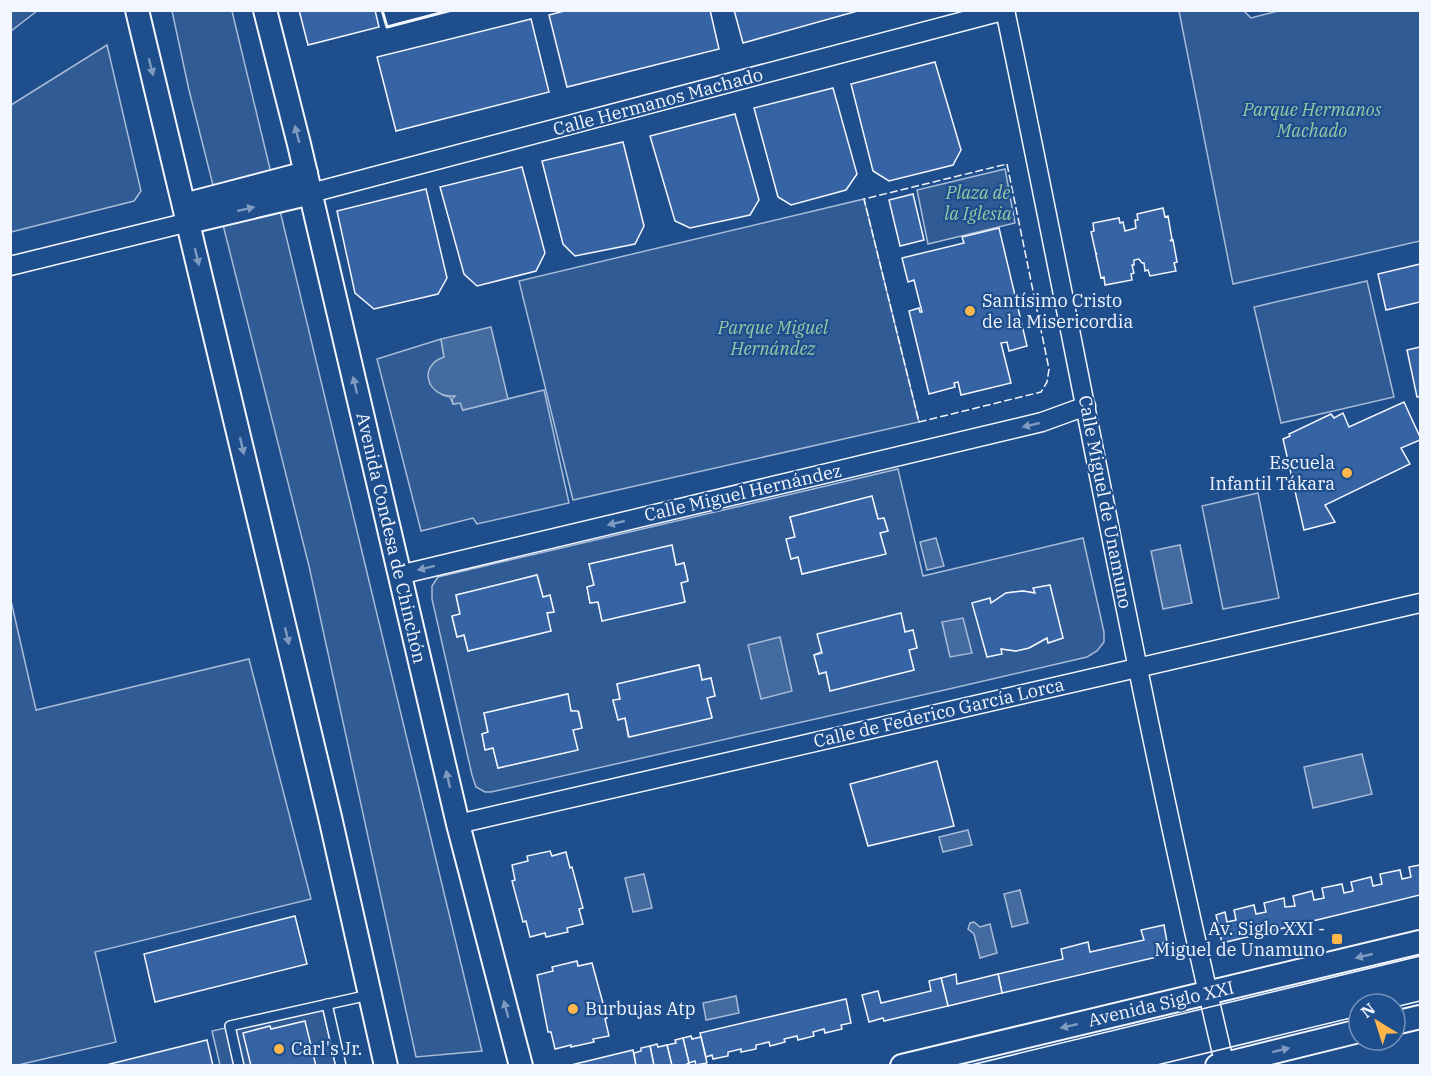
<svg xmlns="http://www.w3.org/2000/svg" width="1431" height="1076" viewBox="0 0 1431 1076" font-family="'IBM Plex Serif',serif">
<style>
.built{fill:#305b95;stroke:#a8bbd7;stroke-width:1.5;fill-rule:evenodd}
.water{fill:#446ba0;stroke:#a8bbd7;stroke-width:1.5}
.building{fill:#3563a3;stroke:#f2f6ff;stroke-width:1.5}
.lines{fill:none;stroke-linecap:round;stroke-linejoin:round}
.service-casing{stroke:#f2f6ff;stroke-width:12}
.minor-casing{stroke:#f2f6ff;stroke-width:21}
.tertiary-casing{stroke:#f2f6ff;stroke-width:26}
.service{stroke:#1f4e8c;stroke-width:9}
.minor{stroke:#1f4e8c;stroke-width:18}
.tertiary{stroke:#1f4e8c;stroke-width:22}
.tram{stroke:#f2f6ff;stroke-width:1.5}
.fence{stroke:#f2f6ff;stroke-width:1.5;stroke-dasharray:8 3;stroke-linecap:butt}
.wall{stroke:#f2f6ff;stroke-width:3}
.oneway{fill:#7e9ac0}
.poi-dot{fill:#ffb74d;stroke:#1f4e8c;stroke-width:2}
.labels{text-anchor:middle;stroke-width:4.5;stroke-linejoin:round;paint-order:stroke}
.street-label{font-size:18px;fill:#f2f6ff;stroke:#1f4e8c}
.park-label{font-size:18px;font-style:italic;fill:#97c8a6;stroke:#1f4e8c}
.poi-label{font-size:18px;fill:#f2f6ff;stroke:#1f4e8c;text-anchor:start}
</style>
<rect width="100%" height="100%" fill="#1f4e8c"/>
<g class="built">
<polygon points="11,10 37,10 37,11 11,31"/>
<polygon points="172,11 232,11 482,1051 416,1057 309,566 189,90"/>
<polygon points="1179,11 1244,11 1251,18 1278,11 1420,11 1420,241 1233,284"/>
<polygon points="107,45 141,191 134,201 11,232 11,105"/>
<polygon points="1005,169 1015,223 928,244 917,190"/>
<polygon points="864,199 919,422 573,500 519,281"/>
<polygon points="1367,281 1394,397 1281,423 1254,307"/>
<polygon points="441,339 444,357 438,360 431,368 430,384 443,395 450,397 453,404 460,403 463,410 544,390 569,503 477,524 473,518 421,531 377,359"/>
<path d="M898,469L923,576L1083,538L1104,632V642L1097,651L1087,657L949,689L491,792H485L476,787L472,775L432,599V586L438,577ZM872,497L878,519L884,518L888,531L880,533L885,554L802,574L798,557L791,559L787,539L795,537L790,517ZM672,546L676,565L684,563L688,580L681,583L685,602L602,620L598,602L590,603L587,587L594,585L589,564ZM537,575L543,597L550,596L554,611L547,613L551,631L468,651L464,635L457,637L452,617L460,614L456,595ZM1049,585L1063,638L1048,643L1047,638L1029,648L1016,651L1001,649V654L987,657L973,603L990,599L991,603L1006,593L1023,591L1035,593L1034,588ZM901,614L905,632L913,631L917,647L909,650L914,670L830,690L826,672L819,673L814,655ZM699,665L702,680L711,678L714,696L707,698L712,717L628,736L625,718L618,719L613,701L620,699L617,684ZM567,694L571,711L579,712L582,728L573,730L577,750L498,768L493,748L485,749L482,734L488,732L484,713Z"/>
<polygon points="1258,493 1279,598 1223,609 1202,506"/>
<polygon points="11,601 36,710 249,659 311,899 95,952 116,1042 14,1066 10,1065"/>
<polygon points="322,1006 336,1065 220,1065 212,1031"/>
</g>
<g class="water">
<path d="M491,327L508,399L463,410L460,403L453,404L452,399L455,396C427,398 417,366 444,357L441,339Z"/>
<polygon points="936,538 944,566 927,570 920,542"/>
<polygon points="1180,545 1192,603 1163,609 1151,551"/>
<polygon points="963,618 972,653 950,657 942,622"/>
<polygon points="780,637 792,691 761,699 748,645"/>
<polygon points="1362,754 1372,794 1313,808 1304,767"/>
<polygon points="968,830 972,845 943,852 939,837"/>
<polygon points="644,874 652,908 633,912 625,878"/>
<polygon points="1020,890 1028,923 1012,927 1004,894"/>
<polygon points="974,922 980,927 990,924 997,953 980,958 974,934 968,929 970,923"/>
<polygon points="736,996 739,1013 706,1020 703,1003"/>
</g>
<g class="building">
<polygon points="299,10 375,10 379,27 308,45"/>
<polygon points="568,10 710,10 719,49 567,87 549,15"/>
<polygon points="734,10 861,10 743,43"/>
<polygon points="531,19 549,92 396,131 377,57"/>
<polygon points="935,62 961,150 953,165 889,181 873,171 851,84"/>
<polygon points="833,88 857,174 846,190 791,205 778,197 754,108"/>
<polygon points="735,114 759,200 750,215 690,228 675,221 650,136"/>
<polygon points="623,142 644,226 635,244 575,256 563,244 542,161"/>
<polygon points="522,167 545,253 536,271 477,286 464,274 440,187"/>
<polygon points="426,189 447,278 438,294 374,309 355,293 337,211"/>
<polygon points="913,194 924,240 900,246 889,200"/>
<polygon points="1163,208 1165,217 1168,216 1172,239 1170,241 1173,240 1177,262 1174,263 1176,271 1150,276 1148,270 1145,271 1144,263 1142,263 1139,259 1134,260 1134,265 1132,265 1134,273 1131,274 1132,280 1105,285 1104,277 1101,278 1096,255 1097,253 1096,254 1091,232 1094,231 1093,223 1119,218 1120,223 1123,222 1125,231 1136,228 1135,220 1138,220 1137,214"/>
<polygon points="999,228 1027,346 1009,351 1007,342 1001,343 1011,383 961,395 958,382 954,383 955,387 929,394 909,311 919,308 920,312 922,312 914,280 908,282 902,258 964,243 962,237"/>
<polygon points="1420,264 1420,302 1386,310 1378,274"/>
<polygon points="1420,347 1420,397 1417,397 1407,350"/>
<polygon points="1404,402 1420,437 1420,440 1401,448 1410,464 1325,505 1335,522 1304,530 1283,439 1290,436 1289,434 1331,414 1334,418 1343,413 1349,427"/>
<polygon points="872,496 878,519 884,518 888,531 880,533 886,554 802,574 798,557 791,559 786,539 795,537 790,517"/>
<polygon points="672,545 676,565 684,563 688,581 681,583 685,602 602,621 598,602 590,603 587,587 594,585 589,564"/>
<polygon points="537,575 543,597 550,595 554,612 547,613 551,631 468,651 464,635 457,637 452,616 460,614 456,595"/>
<polygon points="1050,585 1063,638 1048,643 1047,638 1029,648 1016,651 1001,649 1002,654 987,657 972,603 990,598 991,603 1006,593 1023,591 1035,593 1033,588"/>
<polygon points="901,613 905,632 913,630 917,648 909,650 914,670 830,691 826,672 819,674 814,655 822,653 817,634"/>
<polygon points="699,665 702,680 711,678 715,696 707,698 712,718 629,737 625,718 618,720 613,700 620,699 617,684"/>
<polygon points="568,694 571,711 578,711 582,728 573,730 578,750 498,768 493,748 485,750 482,734 488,732 484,713"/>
<polygon points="937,761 954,826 868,846 850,784"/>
<polygon points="550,851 552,856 566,852 570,868 572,867 583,908 579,909 583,924 567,928 568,932 546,937 545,933 530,937 526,921 523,922 512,881 515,880 512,865 528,861 527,856"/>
<polygon points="1420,865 1420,895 1222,943 1216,915 1225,912 1227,922 1236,920 1234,910 1254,905 1256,914 1266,912 1264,903 1284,898 1285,907 1295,906 1293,896 1312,891 1314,900 1324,898 1322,888 1342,884 1344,893 1353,891 1351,882 1371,877 1373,886 1382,884 1380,874 1400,870 1402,879 1411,877 1409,867"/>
<polygon points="295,916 307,964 155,1002 144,954"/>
<polygon points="1164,925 1167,942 1163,943 1163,948 1156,954 1157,957 1002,993 998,974 1063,959 1061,949 1088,942 1090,952 1144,940 1141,930"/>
<polygon points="577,961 578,966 592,963 607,1018 605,1019 609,1036 593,1039 594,1042 571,1047 571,1045 555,1049 551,1032 548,1032 537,975 553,971 552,967"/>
<polygon points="956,974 957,984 998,974 1002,993 948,1006 941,978"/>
<polygon points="941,978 948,1006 884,1021 883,1018 869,1022 862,995 878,991 881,1003 931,991 929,981"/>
<polygon points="846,999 851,1023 841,1025 842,1029 825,1033 824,1029 813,1032 814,1036 798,1040 797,1036 784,1039 785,1042 770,1046 769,1042 756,1045 756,1049 741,1052 741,1049 728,1052 728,1056 713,1059 712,1055 706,1057 700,1033"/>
<polygon points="305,1021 316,1066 251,1066 243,1033 270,1026 271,1029"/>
<polygon points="691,1036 692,1039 701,1037 707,1063 696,1065 695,1061 689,1063 683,1038"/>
<polygon points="683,1038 689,1063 683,1066 672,1066 667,1045 676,1043 675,1040"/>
<polygon points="207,1040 213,1066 102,1066"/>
<polygon points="657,1044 658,1047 667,1045 672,1066 654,1066 650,1046"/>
<polygon points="650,1046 654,1066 636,1066 634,1053 641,1051 641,1048"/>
<polygon points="633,1050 636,1066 567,1066"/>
</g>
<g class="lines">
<defs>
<g id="service">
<polyline points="327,1004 341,1066"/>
<polyline points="239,1066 230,1026 369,995"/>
</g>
<g id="minor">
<path d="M1005,10C1079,362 1142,716 1225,1066"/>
<polyline points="311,193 1006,10"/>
<polyline points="10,266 189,222"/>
<polyline points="399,575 1042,422 1086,406"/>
<polyline points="458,824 1420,603"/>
</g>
<g id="tertiary">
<polyline points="137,10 330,817 386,1066"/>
<polyline points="265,10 299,144 458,824 521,1066"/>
<polyline points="184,205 306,173"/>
<polyline points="189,222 311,193"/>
<polyline points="1395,1023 1420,1017"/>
<polyline points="902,1066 1420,942"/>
<polyline points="1217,1066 1359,1031"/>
</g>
</defs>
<use href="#service" class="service-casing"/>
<use href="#minor" class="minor-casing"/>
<use href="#tertiary" class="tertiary-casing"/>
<use href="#service" class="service"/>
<use href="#minor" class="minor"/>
<use href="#tertiary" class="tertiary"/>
<g class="tram">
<polyline points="1395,1007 1420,1001"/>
<polyline points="967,1066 1420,956"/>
<polyline points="1153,1066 1359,1016"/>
</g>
<polygon class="fence" points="1007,164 1049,369 1047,382 1041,392 919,422 864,199"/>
<polyline class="wall" points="382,10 387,27 452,10"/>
</g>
<defs><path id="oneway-solid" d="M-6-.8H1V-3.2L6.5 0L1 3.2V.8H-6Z" transform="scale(1.5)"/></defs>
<g class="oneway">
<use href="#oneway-solid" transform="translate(151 67) rotate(76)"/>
<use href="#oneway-solid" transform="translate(297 134) rotate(-105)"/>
<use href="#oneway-solid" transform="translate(246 209) rotate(-13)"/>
<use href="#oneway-solid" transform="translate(197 257) rotate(76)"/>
<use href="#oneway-solid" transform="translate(355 385) rotate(-103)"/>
<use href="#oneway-solid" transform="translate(1031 425) rotate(167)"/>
<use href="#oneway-solid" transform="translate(242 446) rotate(77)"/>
<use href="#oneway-solid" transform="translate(616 523) rotate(167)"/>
<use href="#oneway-solid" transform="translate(426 568) rotate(166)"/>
<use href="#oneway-solid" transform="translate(287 636) rotate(77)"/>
<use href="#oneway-solid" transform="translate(448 779) rotate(-103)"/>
<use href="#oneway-solid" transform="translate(1364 956) rotate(167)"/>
<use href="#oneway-solid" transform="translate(506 1009) rotate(-105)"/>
<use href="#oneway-solid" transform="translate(1069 1026) rotate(167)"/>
<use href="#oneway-solid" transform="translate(1281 1050) rotate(-14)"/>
</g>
<g class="poi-dot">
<circle cx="970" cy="311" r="6"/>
<circle cx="1347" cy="473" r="6"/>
<rect x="1331" y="933" width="12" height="12" rx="3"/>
<circle cx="573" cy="1009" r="6"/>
<circle cx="279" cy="1049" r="6"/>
</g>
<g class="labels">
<g class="street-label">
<text transform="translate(658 102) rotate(-15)" y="6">Calle Hermanos Machado</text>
<text transform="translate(743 493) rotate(-13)" y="6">Calle Miguel Hernández</text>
<text transform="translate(1105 502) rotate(79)" y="6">Calle Miguel de Unamuno</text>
<text transform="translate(391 538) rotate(77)" y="6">Avenida Condesa de Chinchón</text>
<text transform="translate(939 713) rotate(-13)" y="6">Calle de Federico García Lorca</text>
<text transform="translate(1161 1004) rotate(-13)" y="6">Avenida Siglo XXI</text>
</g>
<g class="park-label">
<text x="1312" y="116">Parque Hermanos<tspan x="1312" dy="21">Machado</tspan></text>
<text x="978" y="199">Plaza de<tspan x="978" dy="21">la Iglesia</tspan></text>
<text x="773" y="334">Parque Miguel<tspan x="773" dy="21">Hernández</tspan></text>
</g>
<g class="poi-label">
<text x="982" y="307">Santísimo Cristo<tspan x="982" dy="21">de la Misericordia</tspan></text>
<text x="1335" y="469" text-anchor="end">Escuela<tspan x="1335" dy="21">Infantil Tákara</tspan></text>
<text x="1325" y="935" text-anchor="end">Av. Siglo XXI -<tspan x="1325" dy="21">Miguel de Unamuno</tspan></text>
<text x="585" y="1015">Burbujas Atp</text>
<text x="291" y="1055">Carl's Jr.</text>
</g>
</g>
<rect width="1431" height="1076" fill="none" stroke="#f2f6ff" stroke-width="24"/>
<g transform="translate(1377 1022) rotate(322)"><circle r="28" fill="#1f4e8c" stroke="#7391ba" stroke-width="1.5"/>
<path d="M0-4.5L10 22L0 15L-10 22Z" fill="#ffb74d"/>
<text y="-9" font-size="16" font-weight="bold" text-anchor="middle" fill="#f2f6ff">N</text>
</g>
</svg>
